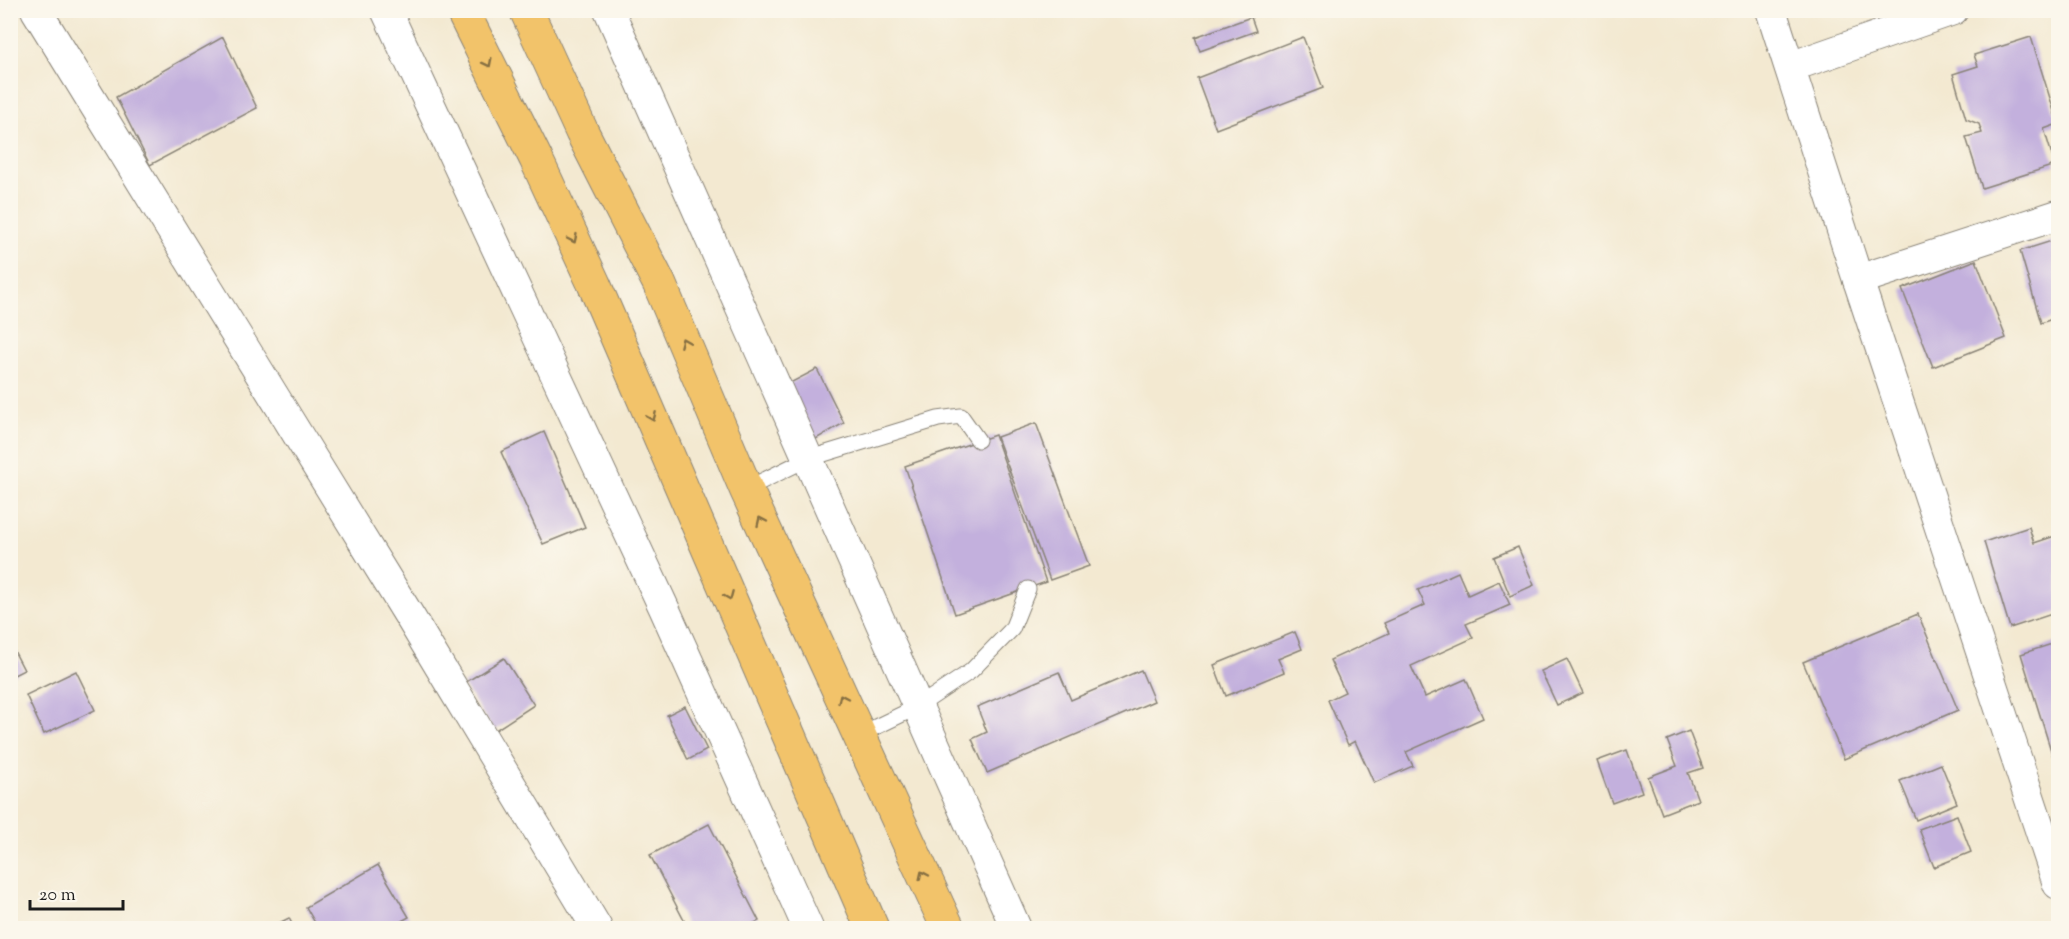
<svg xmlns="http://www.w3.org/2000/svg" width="2069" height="939" viewBox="0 0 2069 939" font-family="'Sorts Mill Goudy',serif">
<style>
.building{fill:#c3b0dd}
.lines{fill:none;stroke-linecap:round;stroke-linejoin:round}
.lane-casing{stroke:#888276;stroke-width:17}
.street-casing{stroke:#888276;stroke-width:32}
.highway-casing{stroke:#888276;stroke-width:35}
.lane{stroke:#fff;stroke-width:15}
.street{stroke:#fff;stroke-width:30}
.highway{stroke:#f2c36a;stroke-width:33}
.oneway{stroke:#877043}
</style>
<rect width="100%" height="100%" fill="#fbf7ec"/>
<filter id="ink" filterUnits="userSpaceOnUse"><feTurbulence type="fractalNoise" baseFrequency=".0167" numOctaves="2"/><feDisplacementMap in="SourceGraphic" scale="12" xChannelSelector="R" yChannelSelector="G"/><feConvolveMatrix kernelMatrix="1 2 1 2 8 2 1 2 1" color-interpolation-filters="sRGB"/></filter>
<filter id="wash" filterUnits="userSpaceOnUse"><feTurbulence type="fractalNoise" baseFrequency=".008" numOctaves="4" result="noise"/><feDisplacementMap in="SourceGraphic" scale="24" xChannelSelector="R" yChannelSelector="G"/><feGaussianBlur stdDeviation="1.35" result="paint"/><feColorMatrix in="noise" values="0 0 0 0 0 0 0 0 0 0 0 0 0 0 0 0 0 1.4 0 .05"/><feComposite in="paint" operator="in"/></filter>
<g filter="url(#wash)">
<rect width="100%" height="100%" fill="#f3e9d1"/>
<g id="blocks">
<g class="building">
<polygon points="1251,17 1256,31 1200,51 1195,37"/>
<polygon points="223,37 257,108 150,165 116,97"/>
<polygon points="1303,37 1323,88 1216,129 1197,78"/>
<polygon points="2031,37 2058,124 2044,129 2055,165 1982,188 1966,137 1982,133 1979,124 1966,119 1953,74 1978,66 1974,55"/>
<polygon points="2058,239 2058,317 2041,323 2020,251"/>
<polygon points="1976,260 2006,338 1933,367 1902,289"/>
<polygon points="817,369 844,423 816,439 788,384"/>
<polygon points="1036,423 1089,566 1050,580 997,437"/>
<polygon points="544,432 585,527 543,544 501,452"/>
<polygon points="995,435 1046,582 955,614 905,466"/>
<polygon points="2029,527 2034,543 2058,535 2058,612 2010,628 1984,542"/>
<polygon points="1518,547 1534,585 1510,596 1494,557"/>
<polygon points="1458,572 1468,595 1499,581 1510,605 1466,624 1473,638 1411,666 1425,697 1466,679 1483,718 1406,752 1413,766 1374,783 1355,741 1348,745 1328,700 1345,692 1330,660 1389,633 1384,623 1425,605 1418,590"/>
<polygon points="1918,614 1958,710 1844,759 1803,662"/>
<polygon points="1295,632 1302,649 1278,659 1284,672 1226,696 1214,665"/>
<polygon points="2058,642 2058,773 2021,654"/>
<polygon points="10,643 24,670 10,677"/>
<polygon points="504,658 534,705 494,731 463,684"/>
<polygon points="1567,659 1583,693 1557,705 1541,671"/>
<polygon points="1141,670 1154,701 987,773 972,739 987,732 977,707 1059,672 1071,700"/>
<polygon points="76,671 95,710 44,734 26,695"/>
<polygon points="685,706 707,750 688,760 667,715"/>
<polygon points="1689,731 1703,768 1688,773 1698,800 1662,814 1648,777 1677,766 1667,740"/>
<polygon points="1627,750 1642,792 1612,803 1597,761"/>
<polygon points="1941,764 1957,803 1916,820 1900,781"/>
<polygon points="1957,815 1971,852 1934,867 1919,829"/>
<polygon points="709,824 759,921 744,928 688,928 650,855"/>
<polygon points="378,865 409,917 389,928 318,928 306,907"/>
<polygon points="289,918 294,928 269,928"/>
</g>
</g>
</g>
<g filter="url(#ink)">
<use href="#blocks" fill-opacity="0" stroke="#888276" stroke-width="1.5"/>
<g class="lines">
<defs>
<g id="lane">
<polyline points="746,489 807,459 938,419 961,416 978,440"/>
<polyline points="859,735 917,707 971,671 1012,629 1028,589"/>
</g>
<g id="street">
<polyline points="36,10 410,617 597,928"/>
<polyline points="386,10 664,608 808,928"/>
<polyline points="609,10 1016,928"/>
<polyline points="1771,10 1858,280 2058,884"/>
<polyline points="1790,67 1953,10"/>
<polyline points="1858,280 2058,215"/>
</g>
<g id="highway">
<polyline points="462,10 536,159 594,284 872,928"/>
<polyline points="526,10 582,132 659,283 746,489 948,928"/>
</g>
</defs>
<use href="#lane" class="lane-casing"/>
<use href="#street" class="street-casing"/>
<use href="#highway" class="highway-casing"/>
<use href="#lane" class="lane"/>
<use href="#street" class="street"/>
<use href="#highway" class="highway"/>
</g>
<defs><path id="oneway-chevron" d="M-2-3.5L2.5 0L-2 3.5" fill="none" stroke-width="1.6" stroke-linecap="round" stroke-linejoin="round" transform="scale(1.5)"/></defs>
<g class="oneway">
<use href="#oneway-chevron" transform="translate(488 63) rotate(63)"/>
<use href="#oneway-chevron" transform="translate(573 239) rotate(65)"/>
<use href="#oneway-chevron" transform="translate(684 342) rotate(-113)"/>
<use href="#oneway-chevron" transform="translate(652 417) rotate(67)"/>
<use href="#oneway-chevron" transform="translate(761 521) rotate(-115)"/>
<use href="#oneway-chevron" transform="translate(729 596) rotate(67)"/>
<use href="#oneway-chevron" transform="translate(842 698) rotate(-115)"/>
<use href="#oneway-chevron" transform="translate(923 875) rotate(-115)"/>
</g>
</g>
<rect width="2069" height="939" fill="none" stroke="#fbf7ec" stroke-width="36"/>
<path d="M30 900v9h93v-9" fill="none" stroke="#1c1c1c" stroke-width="3"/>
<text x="39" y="900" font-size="18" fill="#1c1c1c" stroke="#fbf7ec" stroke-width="4.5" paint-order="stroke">20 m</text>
</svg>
